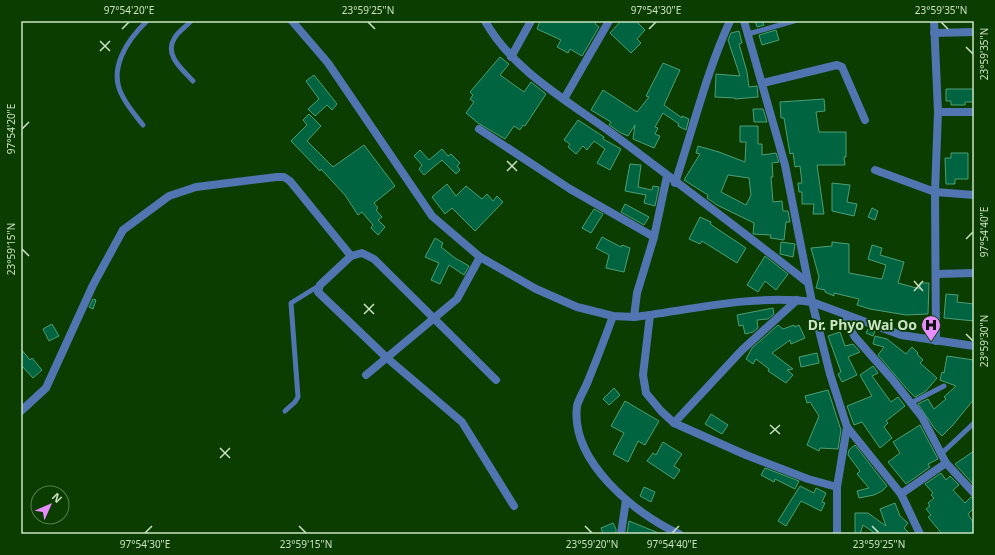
<svg xmlns="http://www.w3.org/2000/svg" width="995" height="555" viewBox="0 0 995 555" font-family="'Noto Sans',sans-serif">
<style>
.building{fill:#016440;stroke:#4e9f77;fill-rule:evenodd}
.lines{fill:none;stroke-linecap:round;stroke-linejoin:round}
.service{stroke:#5175b1;stroke-width:5}
.minor{stroke:#5175b1;stroke-width:8}
.tertiary{stroke:#5175b1;stroke-width:8}
.ticks{fill:none;stroke:#c9e3c4;stroke-width:1.5}
.labels{text-anchor:middle;stroke-width:3.5;stroke-linejoin:round;paint-order:stroke}
.poi-label{font-size:14px;font-weight:bold;fill:#c9e3c4;stroke:#0b3c00;text-anchor:end}
.neatline{fill:none;stroke:#c9e3c4;stroke-width:1.5}
.ticks-label{font-size:10px;text-anchor:middle;fill:#c9e3c4}
</style>
<rect width="100%" height="100%" fill="#0b3c00"/>
<g class="building">
<polygon points="540,21 597,21 595,24 599,27 582,56 570,49 568,53 557,47 561,40 537,29"/>
<polygon points="621,21 636,21 645,30 637,39 641,43 631,53 610,33"/>
<polygon points="755,21 762,21 764,25 757,27"/>
<polygon points="776,30 779,40 762,45 759,35"/>
<polygon points="739,31 742,43 739,44 747,72 749,87 757,86 758,97 735,99 735,98 715,97 716,74 740,76 728,40 731,33"/>
<polygon points="500,57 509,64 500,75 524,92 531,82 546,94 525,126 523,125 520,130 514,126 505,139 478,123 466,113 474,102 470,99 473,95 470,92"/>
<polygon points="663,63 680,70 664,105 682,118 682,116 689,119 686,130 678,126 679,124 663,113 655,127 658,128 655,134 660,136 654,148 633,139 635,125 628,136 621,133 609,125 611,122 591,110 603,90 637,112 649,97 646,96"/>
<polygon points="314,75 337,104 332,110 327,105 315,116 308,109 319,99 306,81"/>
<polygon points="946,89 974,89 974,102 965,102 965,105 951,105 951,101 946,101"/>
<polygon points="824,99 825,111 816,112 819,132 846,132 846,157 844,157 845,165 817,165 824,214 813,214 814,204 802,204 802,192 799,192 798,183 802,183 800,166 795,167 793,153 790,154 784,118 781,118 780,102"/>
<polygon points="753,109 763,109 767,122 754,122"/>
<polygon points="309,114 321,126 307,141 333,167 364,145 395,186 374,203 378,208 376,210 382,217 378,220 385,227 378,235 371,228 373,225 362,212 358,215 345,195 321,169 320,171 291,141 307,125 303,120"/>
<polygon points="578,120 604,137 603,139 621,149 610,170 597,163 605,149 594,141 587,150 583,146 576,154 568,147 570,144 564,140"/>
<path d="M740,126H758V144H762V155L776,153L779,162L772,163L773,177H771L773,202L782,201L783,211H788L790,222H786L784,240L770,238L771,235L753,234L754,223L717,205L707,198L708,195L684,180L700,154L696,153L698,146L719,152L745,162L746,142H740ZM728,175L749,178L751,195L746,205L721,192Z"/>
<polygon points="442,149 448,156 451,154 460,163 457,166 460,170 456,174 442,160 424,175 419,169 422,165 414,156 420,150 429,160"/>
<polygon points="951,153 968,153 968,179 955,179 955,184 946,184 945,158 951,158"/>
<polygon points="630,164 641,165 638,187 652,190 653,186 659,187 655,206 644,203 646,195 625,191"/>
<polygon points="832,183 850,185 847,202 857,204 854,216 832,211"/>
<polygon points="447,184 456,196 466,186 482,199 487,194 493,201 497,196 503,202 475,231 452,208 445,214 432,197"/>
<polygon points="625,204 649,217 644,225 621,212"/>
<polygon points="872,208 878,211 875,220 868,217"/>
<polygon points="594,209 603,214 591,233 582,228"/>
<polygon points="700,217 711,222 710,224 746,248 737,263 702,241 700,244 689,239"/>
<polygon points="602,237 621,247 622,245 630,248 624,272 606,268 609,255 596,248"/>
<polygon points="435,238 443,243 441,247 455,258 469,266 464,275 449,265 440,284 431,280 439,263 425,257"/>
<polygon points="781,242 795,244 793,257 780,254"/>
<polygon points="832,242 849,244 849,273 882,279 886,265 868,259 872,245 882,248 880,255 904,262 898,283 920,289 920,283 929,283 928,314 906,315 870,309 857,305 859,299 834,293 834,296 825,292 825,290 816,288 819,277 811,248 832,246"/>
<polygon points="765,256 788,274 776,290 765,281 758,292 747,285"/>
<polygon points="946,294 958,295 957,302 974,304 974,321 944,318"/>
<polygon points="93,299 96,300 93,309 89,307"/>
<polygon points="773,308 774,314 768,319 757,320 758,328 753,332 745,334 743,325 739,326 737,315"/>
<polygon points="52,324 59,336 49,341 43,329"/>
<polygon points="778,325 783,329 794,325 795,327 799,325 805,338 791,344 790,340 772,353 793,369 787,370 793,375 786,383 768,371 769,369 756,359 753,364 746,359 752,348"/>
<polygon points="868,329 875,331 873,336 866,333"/>
<polygon points="840,332 845,346 853,344 860,352 848,357 857,375 842,382 838,374 841,372 828,336"/>
<polygon points="875,336 887,339 906,354 912,347 918,353 917,354 923,360 920,363 937,378 926,391 915,397 907,389 878,355 884,347 873,344"/>
<polygon points="21,349 30,360 32,358 42,370 33,378 21,365"/>
<polygon points="817,353 819,363 801,367 799,357"/>
<polygon points="947,356 974,360 974,399 953,425 942,436 935,429 918,404 928,399 934,409 946,399 944,397 956,386 940,380 942,372 944,373"/>
<polygon points="873,366 878,373 872,376 891,402 898,397 905,406 886,421 888,423 884,427 892,438 880,448 862,422 854,425 847,406 872,396 860,375"/>
<polygon points="614,388 620,395 609,405 603,399"/>
<polygon points="828,390 841,430 838,449 820,448 819,451 807,445 819,416 810,402 807,403 805,396"/>
<polygon points="625,401 659,421 645,445 638,441 628,462 613,454 624,433 611,426"/>
<polygon points="711,414 728,425 722,434 705,424"/>
<polygon points="920,425 938,459 928,464 930,467 906,484 888,462 900,453 893,442"/>
<polygon points="663,442 682,454 674,466 680,470 674,479 647,461 653,453 656,455"/>
<polygon points="855,445 887,486 882,491 874,495 859,498 857,491 869,488 857,474 860,471 848,455 849,450"/>
<polygon points="974,451 974,485 955,464"/>
<polygon points="765,468 799,481 795,489 775,479 774,482 761,475"/>
<polygon points="941,473 946,480 950,476 959,485 953,490 965,503 971,497 974,498 974,508 968,514 974,524 974,534 942,534 928,517 931,515 926,509 930,506 928,503 934,498 931,495 933,493 925,484"/>
<polygon points="800,486 814,493 816,488 826,493 822,502 825,503 821,511 801,501 786,526 778,521"/>
<polygon points="644,487 655,492 651,502 640,496"/>
<polygon points="895,503 900,516 908,523 904,528 910,534 876,534 863,525 860,534 855,534 855,513 868,513 886,526 880,509"/>
<polygon points="629,521 661,534 627,534"/>
<polygon points="613,523 616,529 616,534 603,534 601,528"/>
</g>
<g class="lines">
<g class="service">
<path d="M191,21C186,27 177,32 174,39C164,55 183,70 193,81"/>
<polyline points="748,34 794,21"/>
<path d="M143,125C136,116 128,107 123,97C107,70 127,40 147,21"/>
<polyline points="911,403 944,386"/>
<polyline points="285,411 295,402 298,397 291,303 320,285"/>
<polyline points="941,454 974,423"/>
</g>
<g class="minor">
<path d="M485,21C513,71 568,101 613,134C678,183 743,232 807,282"/>
<polyline points="934,21 938,112 935,192 936,341"/>
<polyline points="934,33 974,32"/>
<polyline points="511,57 531,21"/>
<polyline points="763,83 837,65 842,67 865,120"/>
<polyline points="564,99 609,21"/>
<polyline points="938,112 974,112"/>
<polyline points="479,129 570,189 654,237"/>
<polyline points="875,170 935,192 974,195"/>
<path d="M675,183C693,129 706,73 730,21"/>
<polyline points="351,256 320,285 318,292 387,358 462,422 514,506"/>
<polyline points="937,274 974,273"/>
<polyline points="650,315 643,375 646,393 661,411 674,423 746,455 808,479 837,487"/>
<polyline points="846,315 849,327 855,337 892,379 922,417 946,463 974,493"/>
<path d="M613,316C605,338 597,359 588,381C585,389 579,398 577,406C570,461 635,514 679,534"/>
<polyline points="634,317 637,293 654,237 667,176"/>
<polyline points="366,375 457,299 480,257"/>
<polyline points="21,411 46,388 93,285 123,230 169,196 196,187 277,177 284,177 290,181 351,256 362,253 374,259 496,380"/>
<polyline points="674,423 742,350 797,300"/>
<polyline points="901,494 946,463"/>
<polyline points="621,534 626,500"/>
<polyline points="837,534 837,487 847,427"/>
</g>
<g class="tertiary">
<path d="M292,21L328,63L432,216L480,257L536,289L577,307L613,316L634,317C690,310 755,294 812,302L901,335L974,346"/>
<polyline points="744,21 785,165 812,302 830,374 847,427 901,494 920,534"/>
</g>
</g>
<path class="ticks" d="M368,22L375,29M941,22L948,29M122,29L129,22M649,29L656,22M100,41L110,51M966,47L973,54M100,51L110,41M22,129L29,122M507,161L517,171M507,171L517,161M966,239L973,232M22,249L29,256M914,281L923,291M914,291L923,281M364,304L374,314M364,314L374,304M966,334L973,341M770,425L780,434M770,434L780,425M220,448L230,458M220,458L230,448M299,526L306,533M585,526L592,533M872,526L879,533M145,533L152,526M672,533L679,526"/>
<defs>
<symbol id="hospital-pin" viewBox="-11 -11 22 30"><path d="M0 17L-7.5 6A9.5 9.5 0 1 1 7.5 6Z" fill="#e98dfe" stroke="#0b3c00"/><path d="M-5-5h3v3.5h4V-5h3V5h-3V1.5h-4V5h-3Z" fill="#111"/></symbol>
</defs>
<g fill-rule="evenodd">
<use href="#hospital-pin" x="920" y="314" width="22" height="30"/>
</g>
<g class="labels">
<g class="poi-label">
<text x="917" y="330">Dr. Phyo Wai Oo</text>
</g>
</g>
<rect width="995" height="555" fill="none" stroke="#0b3c00" stroke-width="44"/>
<g transform="translate(50 505) rotate(45)"><circle r="19" fill="#0b3c00" stroke="#577f4e"/>
<path d="M0-3L7 15L0 10L-7 15Z" fill="#e98dfe"/>
<text y="-6" font-size="11" font-weight="bold" text-anchor="middle" fill="#c9e3c4">N</text>
</g>
<rect x="22" y="22" width="951" height="511" class="neatline"/>
<g class="ticks-label">
<text x="129" y="14">97°54'20"E</text>
<text x="368" y="14">23°59'25"N</text>
<text x="656" y="14">97°54'30"E</text>
<text x="941" y="14">23°59'35"N</text>
<text transform="translate(984 54) rotate(-90)" y="4">23°59'35"N</text>
<text transform="translate(11 129) rotate(-90)" y="4">97°54'20"E</text>
<text transform="translate(984 232) rotate(-90)" y="4">97°54'40"E</text>
<text transform="translate(11 249) rotate(-90)" y="4">23°59'15"N</text>
<text transform="translate(984 341) rotate(-90)" y="4">23°59'30"N</text>
<text x="145" y="548">97°54'30"E</text>
<text x="306" y="548">23°59'15"N</text>
<text x="592" y="548">23°59'20"N</text>
<text x="672" y="548">97°54'40"E</text>
<text x="879" y="548">23°59'25"N</text>
</g>
</svg>
